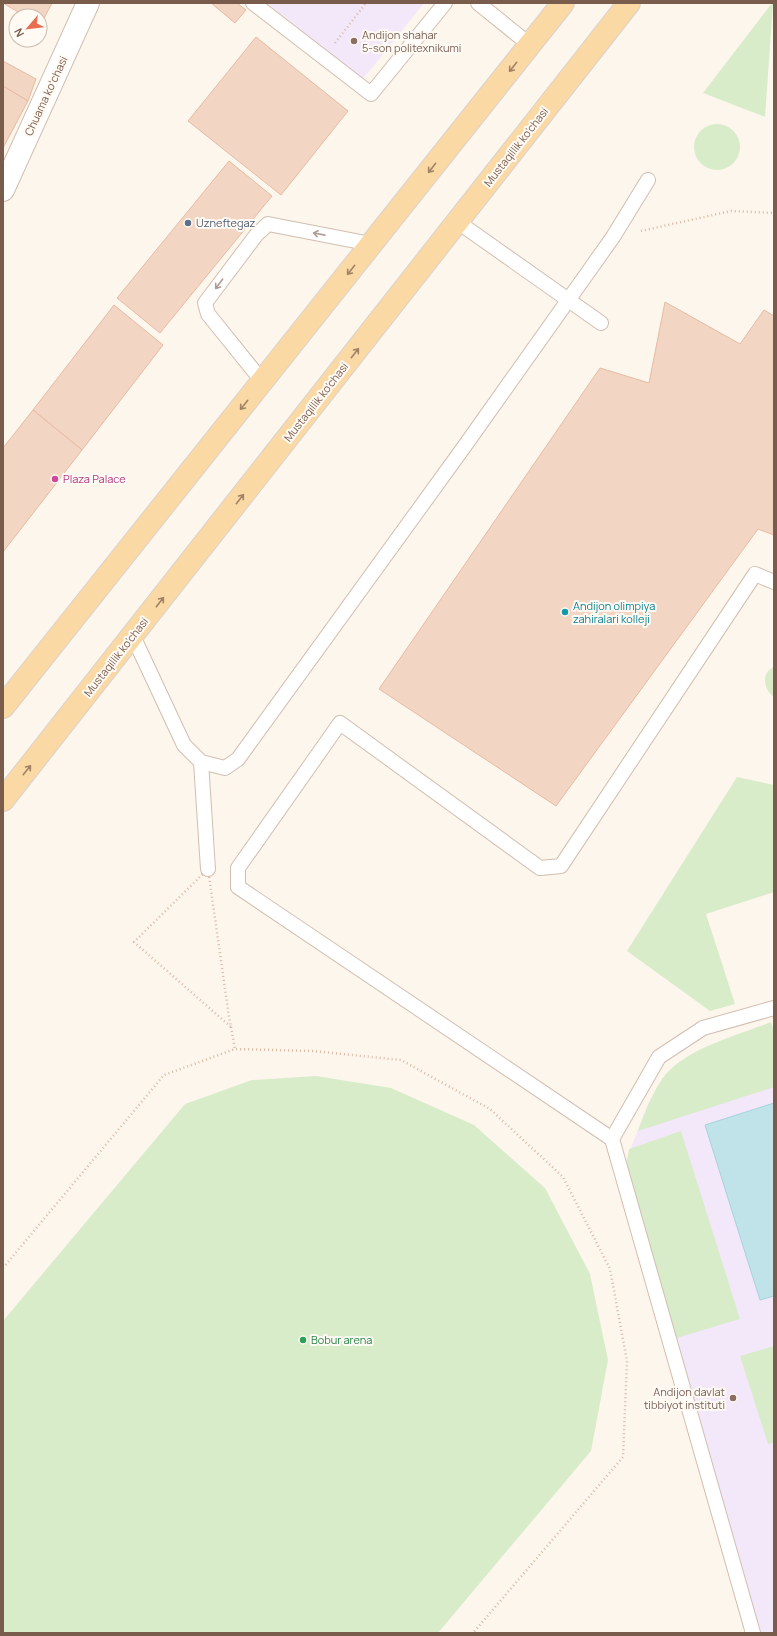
<svg xmlns="http://www.w3.org/2000/svg" width="777" height="1636" viewBox="0 0 777 1636" font-family="Manrope,sans-serif">
<style>
.education{fill:#f3e8fa}
.green{fill:#d8ecc9}
.water{fill:#bfe3e8;stroke:#a5d3da}
.building{fill:#f3d5c3;stroke:#e6bba3}
.lines{fill:none;stroke-linecap:round;stroke-linejoin:round}
.service-casing{stroke:#d1beb0;stroke-width:16}
.minor-casing{stroke:#d1beb0;stroke-width:24}
.primary-casing{stroke:#dad1cd;stroke-width:24}
.path{stroke:#d9b8a5;stroke-width:2.5;stroke-dasharray:1 3;stroke-linecap:butt}
.service{stroke:#fff;stroke-width:14}
.minor{stroke:#fff;stroke-width:22}
.primary{stroke:#fbd9a5;stroke-width:22}
.oneway{stroke:#a18267}
.oneway2{stroke:#af9d94}
.education-dot{fill:#8d6e63;stroke:#fffaf3;stroke-width:1.5}
.service-dot{fill:#5c6f8a;stroke:#fffaf3;stroke-width:1.5}
.hotel-dot{fill:#d1479c;stroke:#fffaf3;stroke-width:1.5}
.culture-dot{fill:#0f9aa8;stroke:#fffaf3;stroke-width:1.5}
.leisure-dot{fill:#2e9e5b;stroke:#fffaf3;stroke-width:1.5}
.labels{text-anchor:middle;stroke-width:4;stroke-linejoin:round;paint-order:stroke}
.education-label{font-size:11px;fill:#785e54;stroke:#fffaf3;text-anchor:start}
.street-label{font-size:11px;fill:#7a5c4d;stroke:#fffaf3}
.service-label{font-size:11px;fill:#4e5e75;stroke:#fffaf3;text-anchor:start}
.hotel-label{font-size:11px;fill:#b23c85;stroke:#fffaf3;text-anchor:start}
.culture-label{font-size:11px;fill:#0d838f;stroke:#fffaf3;text-anchor:start}
.leisure-label{font-size:11px;fill:#27864d;stroke:#fffaf3;text-anchor:start}
</style>
<rect width="100%" height="100%" fill="#fdf6ec"/>
<g class="education">
<polygon points="267,3 424,3 363,79"/>
<polygon points="774,1044 774,1633 759,1633 625,1163 648,1104 663,1079"/>
</g>
<g class="green">
<polygon points="772,3 773,3 765,117 703,93"/>
<circle cx="717" cy="147" r="23"/>
<path d="M774,667V697C764,690 760,673 774,667Z"/>
<polygon points="737,777 774,785 774,892 706,914 735,1004 710,1011 627,951"/>
<path d="M771,1022L774,1030V1087L638,1131C644,1114 652,1094 662,1079C683,1049 738,1035 771,1022Z"/>
<polygon points="316,1076 391,1088 474,1125 545,1188 590,1274 608,1360 591,1451 438,1633 3,1633 3,1321 185,1104 252,1080"/>
<polygon points="681,1131 740,1319 673,1339 626,1168 629,1149"/>
<polygon points="774,1346 774,1443 768,1444 740,1356"/>
</g>
<polygon class="water" points="774,1103 774,1296 760,1300 705,1125"/>
<g class="building">
<polygon points="3,3 52,3 41,24 40,16 25,16"/>
<polygon points="211,3 237,3 246,10 235,23"/>
<polygon points="256,37 348,111 281,195 188,121"/>
<polygon points="3,61 36,79 28,101 3,86"/>
<polygon points="3,86 28,101 3,148"/>
<polygon points="229,161 272,196 160,333 117,298"/>
<polygon points="665,302 740,344 764,310 774,316 774,535 758,529 556,806 379,689 600,368 649,383"/>
<polygon points="114,305 163,345 82,450 33,410"/>
<polygon points="33,410 82,450 3,552 3,448"/>
</g>
<g class="lines">
<defs>
<g id="service">
<polyline points="253,3 371,94 445,3"/>
<polyline points="478,3 530,45"/>
<polyline points="458,222 601,323"/>
<polyline points="262,381 208,314 205,303 257,234 268,224 371,244"/>
<polyline points="133,636 184,745 201,762 225,768 238,759 464,447 613,237 648,180"/>
<polyline points="201,762 208,869"/>
<polyline points="612,1139 238,887 238,868 340,723 540,868 561,866 755,574 774,582"/>
<polyline points="753,1633 612,1139 659,1057 703,1028 774,1008"/>
</g>
<polyline id="minor" points="3,190 88,3"/>
<g id="primary">
<polyline points="3,707 563,3"/>
<polyline points="3,800 629,3"/>
</g>
</defs>
<use href="#service" class="service-casing"/>
<use href="#minor" class="minor-casing"/>
<use href="#primary" class="primary-casing"/>
<g class="path">
<polyline points="335,43 366,3"/>
<polyline points="641,231 731,211 774,213"/>
<polygon points="208,869 229,1017 231,1027 134,942"/>
<polyline points="231,1027 235,1049"/>
<polyline points="3,1268 164,1075 235,1049 313,1051 401,1060 490,1109 563,1177 610,1269 627,1361 623,1457 473,1633"/>
</g>
<use href="#service" class="service"/>
<use href="#minor" class="minor"/>
<use href="#primary" class="primary"/>
</g>
<defs><path id="oneway-shaft" d="M-6 0H5M1.5-3L5.5 0L1.5 3" fill="none" stroke-width="1.6" stroke-linecap="round" stroke-linejoin="round"/></defs>
<g class="oneway">
<use href="#oneway-shaft" transform="translate(513 67) rotate(128)"/>
<use href="#oneway-shaft" transform="translate(432 168) rotate(128)"/>
<use href="#oneway-shaft" transform="translate(351 270) rotate(128)"/>
<use href="#oneway-shaft" transform="translate(355 353) rotate(-52)"/>
<use href="#oneway-shaft" transform="translate(244 405) rotate(129)"/>
<use href="#oneway-shaft" transform="translate(240 499) rotate(-52)"/>
<use href="#oneway-shaft" transform="translate(160 602) rotate(-52)"/>
<use href="#oneway-shaft" transform="translate(27 770) rotate(-51)"/>
</g>
<g class="oneway2">
<use href="#oneway-shaft" transform="translate(319 234) rotate(-169)"/>
<use href="#oneway-shaft" transform="translate(219 284) rotate(127)"/>
</g>
<g class="education-dot">
<circle cx="354" cy="41" r="4"/>
<circle cx="733" cy="1398" r="4"/>
</g>
<circle class="service-dot" cx="188" cy="223" r="4"/>
<circle class="hotel-dot" cx="55" cy="479" r="4"/>
<circle class="culture-dot" cx="565" cy="612" r="4"/>
<circle class="leisure-dot" cx="303" cy="1340" r="4"/>
<g class="labels">
<g class="education-label">
<text x="362" y="39">Andijon shahar<tspan x="362" dy="13">5-son politexnikumi</tspan></text>
<text x="725" y="1396" text-anchor="end">Andijon davlat<tspan x="725" dy="13">tibbiyot instituti</tspan></text>
</g>
<g class="street-label">
<text transform="translate(46 96) rotate(-65)" y="4">Chuama koʻchasi</text>
<text transform="translate(516 147) rotate(-52)" y="4">Mustaqillik ko'chasi</text>
<text transform="translate(316 402) rotate(-52)" y="4">Mustaqillik ko'chasi</text>
<text transform="translate(116 657) rotate(-52)" y="4">Mustaqillik ko'chasi</text>
</g>
<g class="service-label">
<text x="196" y="227">Uzneftegaz</text>
</g>
<g class="hotel-label">
<text x="63" y="483">Plaza Palace</text>
</g>
<g class="culture-label">
<text x="573" y="610">Andijon olimpiya<tspan x="573" dy="13">zahiralari kolleji</tspan></text>
</g>
<g class="leisure-label">
<text x="311" y="1344">Bobur arena</text>
</g>
</g>
<rect width="777" height="1636" fill="none" stroke="#7a5c4d" stroke-width="8"/>
<g transform="translate(28 28) rotate(242)"><circle r="19" fill="#fffaf3" stroke="#cabbb1"/>
<path d="M0-3L7 15L0 10L-7 15Z" fill="#e76f51"/>
<text y="-6" font-size="11" font-weight="bold" text-anchor="middle" fill="#7a5c4d">N</text>
</g>
</svg>
